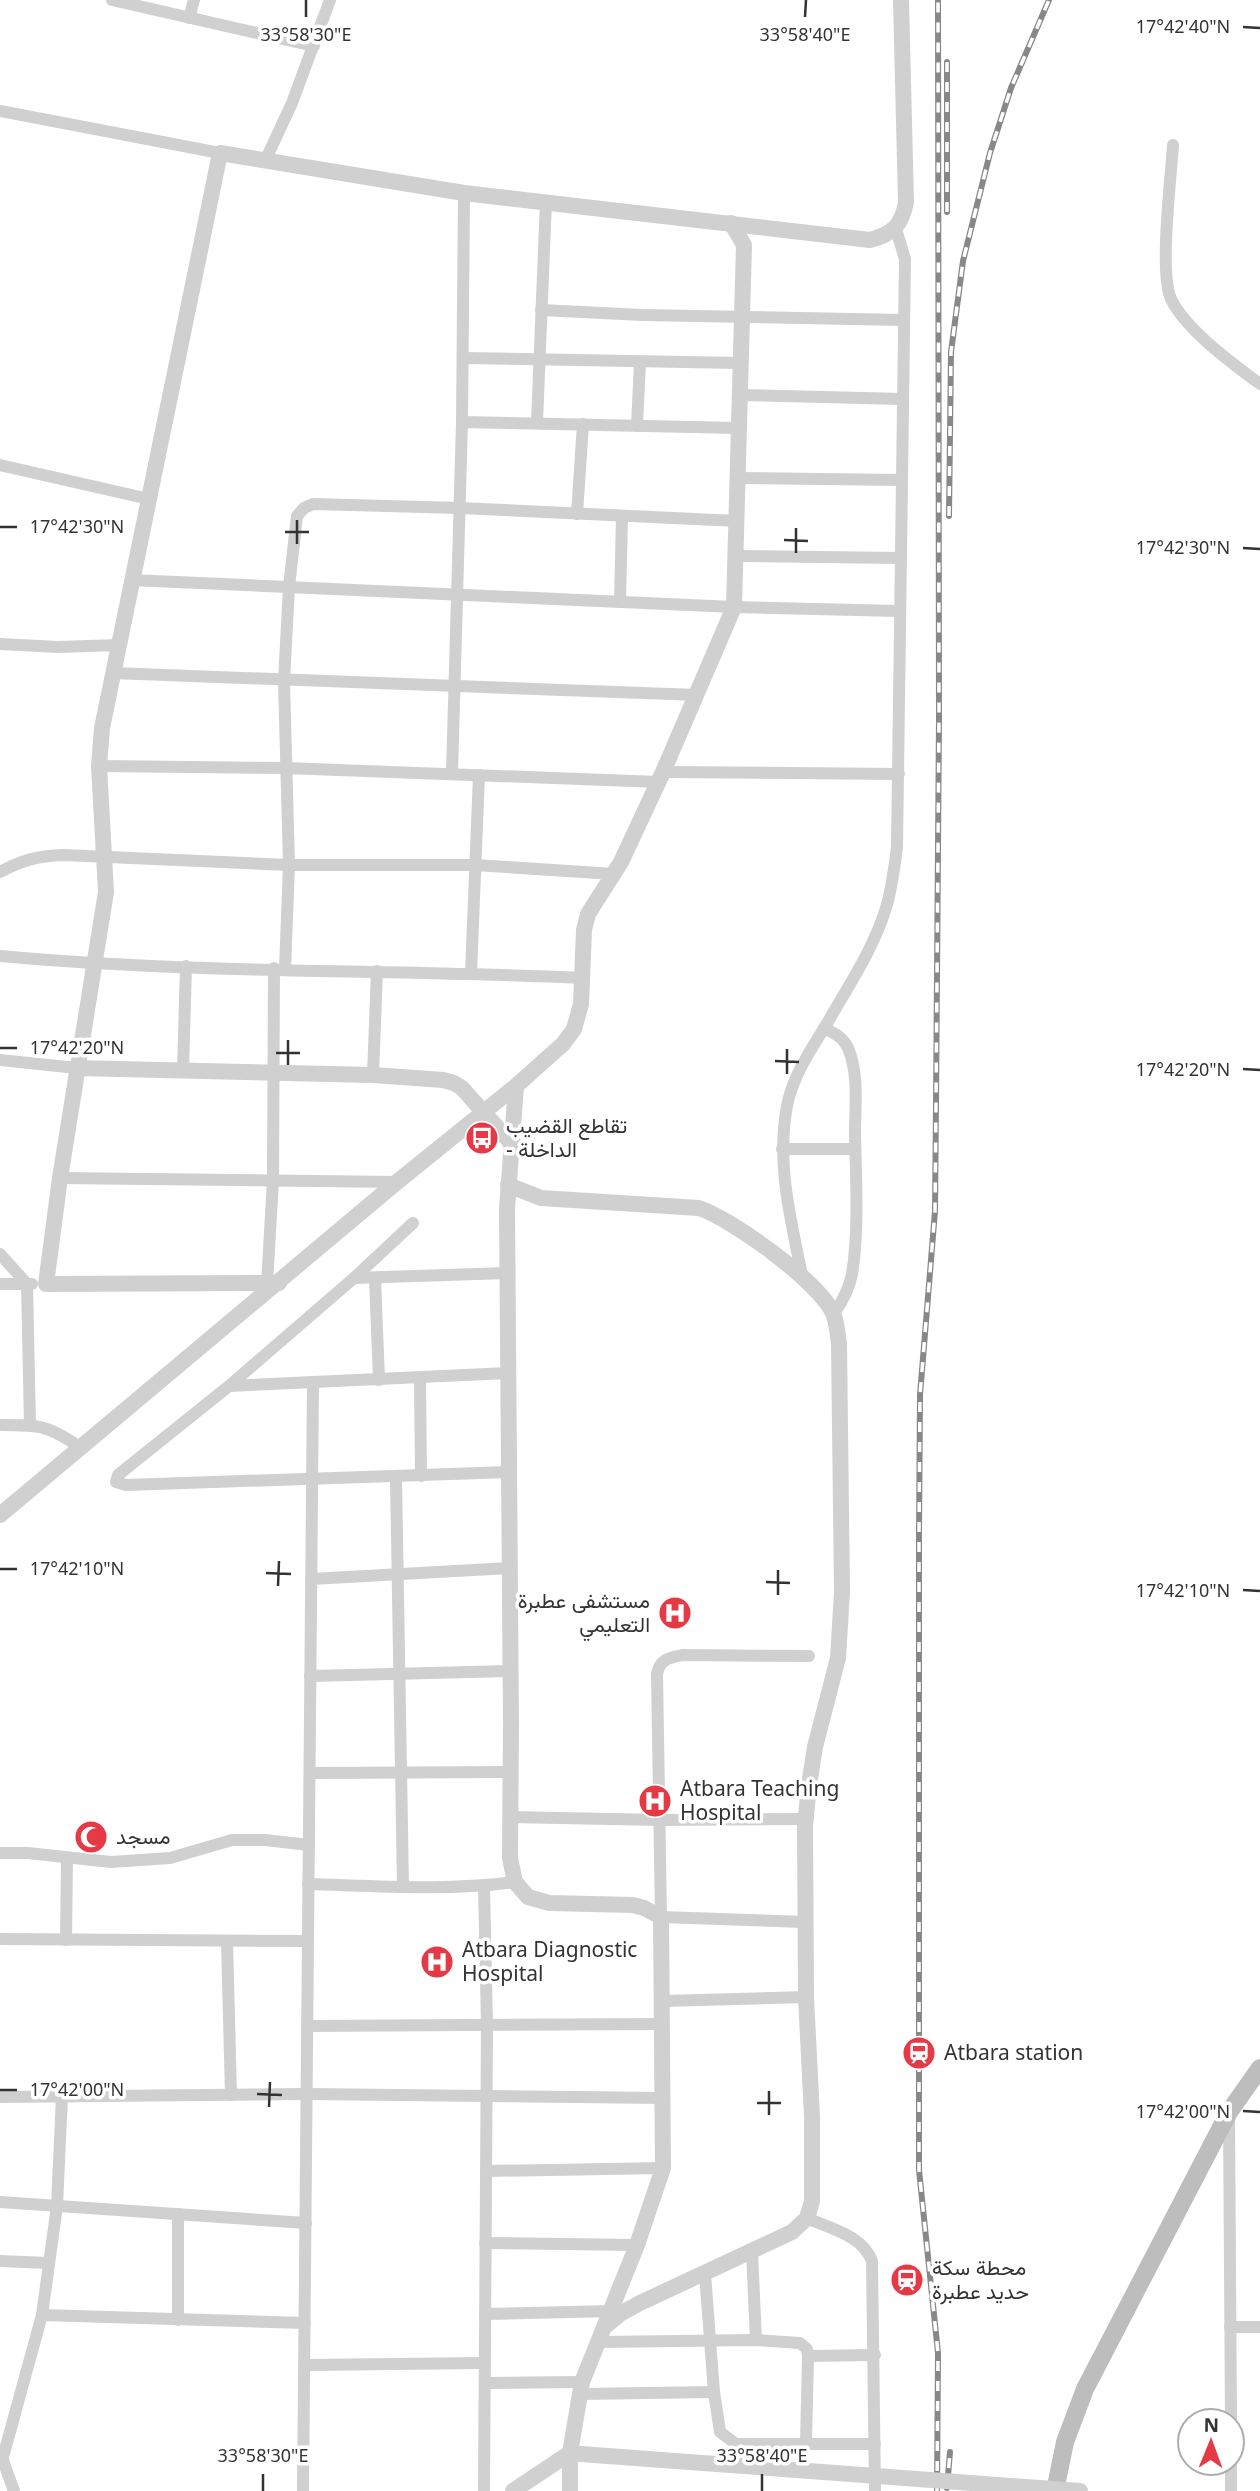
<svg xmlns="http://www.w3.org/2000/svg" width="1260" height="2491" viewBox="0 0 1260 2491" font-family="'Noto Sans',Vazirmatn,sans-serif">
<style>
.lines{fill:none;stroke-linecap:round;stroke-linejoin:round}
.minor{stroke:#d0d0d0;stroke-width:12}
.tertiary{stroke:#d0d0d0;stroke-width:16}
.secondary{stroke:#bdbdbd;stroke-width:18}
.rail-casing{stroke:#888;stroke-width:6}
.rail{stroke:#fff;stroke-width:3.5;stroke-dasharray:10;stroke-linecap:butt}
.tertiary-bridge{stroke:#d0d0d0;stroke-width:16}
.ticks{fill:none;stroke:#333;stroke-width:2.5}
.labels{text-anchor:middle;stroke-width:7;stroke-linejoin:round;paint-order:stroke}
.poi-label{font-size:21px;fill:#333;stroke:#fff;text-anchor:start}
.ticks-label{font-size:18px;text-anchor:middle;fill:#333;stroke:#fff;stroke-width:7;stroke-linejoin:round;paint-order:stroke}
</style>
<rect width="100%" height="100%" fill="#fff"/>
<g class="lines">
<g class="minor">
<polyline points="112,0 314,46"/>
<polyline points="189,18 194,0"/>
<polyline points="0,111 220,153"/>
<path d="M1173,145C1171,178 1159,273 1171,299C1186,330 1233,364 1260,384"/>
<polyline points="266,159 292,103 330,0"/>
<polyline points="541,310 642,315 903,320"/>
<polyline points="463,358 740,363"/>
<polyline points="739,395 902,399"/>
<polyline points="462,422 737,428"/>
<polyline points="537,422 546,201"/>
<polyline points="637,426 640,362"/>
<polyline points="0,465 149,499"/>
<polyline points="737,478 901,480"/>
<polyline points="577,514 583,424"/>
<polyline points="737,556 900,558"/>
<polyline points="131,580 734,607 899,611"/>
<polyline points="620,602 622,516"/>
<polyline points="0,644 58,647 118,645"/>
<polyline points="113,673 697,695"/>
<polyline points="99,766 286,768 659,782"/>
<polyline points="663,772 899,774"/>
<polyline points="452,773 462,422 464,193"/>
<path d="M0,872C22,860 38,856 63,855L289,865H475L614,874"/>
<path d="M0,956C194,974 389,969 583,978"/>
<polyline points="285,969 289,865 284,681 289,587 297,516 304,508 313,504 460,508 737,521"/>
<polyline points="471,973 479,775"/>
<path d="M824,1028C834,1033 843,1037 848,1048C859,1073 855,1107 855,1134C856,1177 859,1232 852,1274C849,1289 843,1301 834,1313"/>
<polyline points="0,1060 77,1068"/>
<polyline points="183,1070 186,966"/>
<polyline points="373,1075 377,971"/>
<polyline points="782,1149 855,1149"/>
<polyline points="60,1178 397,1182"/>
<polyline points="413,1223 354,1278 229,1386 118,1475 116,1482 126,1485 509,1472"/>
<polyline points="0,1254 27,1284 30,1425"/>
<path d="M802,1276C791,1219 776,1165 787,1106C793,1074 813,1047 829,1020C849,985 873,949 885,911C892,890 894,869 897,847L905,259L896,229"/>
<polyline points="354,1278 507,1273"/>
<polyline points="375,1279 379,1380"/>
<polyline points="0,1284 32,1284"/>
<polyline points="267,1284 273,1180 274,968"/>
<polyline points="420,1378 421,1476"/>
<polyline points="229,1386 508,1373"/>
<path d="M0,1425C40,1425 48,1425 81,1448"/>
<polyline points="396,1477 403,1887"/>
<polyline points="311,1579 510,1568"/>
<polyline points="310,1676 511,1671"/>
<polyline points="310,1773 511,1772"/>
<polyline points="510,1817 659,1820 806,1819"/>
<polyline points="0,1853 28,1853 111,1862 170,1858 232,1840 265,1840 309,1845"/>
<path d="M308,1884C377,1886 447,1891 515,1882"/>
<polyline points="484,1886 487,2025 484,2491"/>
<path d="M805,1922L661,1917L657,1674C660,1659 669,1658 682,1655L809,1656"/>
<polyline points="0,1939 308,1941"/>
<polyline points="66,1940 67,1859"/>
<polyline points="227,1941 231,2095"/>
<polyline points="663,2001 806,1997"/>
<polyline points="307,2026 663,2024"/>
<polyline points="0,2097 307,2094 664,2098"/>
<polyline points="1229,2116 1231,2421"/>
<polyline points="486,2171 663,2168"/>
<polyline points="0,2202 306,2223"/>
<polyline points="178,2214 178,2320"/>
<path d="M807,2218C831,2229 862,2235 872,2261L875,2491"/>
<polyline points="485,2243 637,2245"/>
<polyline points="752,2252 756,2340"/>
<polyline points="0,2261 48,2263"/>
<polyline points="705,2274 714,2392 720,2432 736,2444 875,2444"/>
<polyline points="485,2314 612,2311"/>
<polyline points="42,2315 305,2323"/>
<polyline points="1230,2327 1260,2327"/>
<polyline points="599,2342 756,2340 800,2343 807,2349 808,2356 806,2443"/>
<polyline points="808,2356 875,2355"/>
<polyline points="304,2365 485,2363"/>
<polyline points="485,2383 582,2382"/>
<polyline points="580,2394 714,2392"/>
<polyline points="1,2455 14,2491"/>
<polyline points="2,2461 42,2315 57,2206 62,2096"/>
<polyline points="1231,2463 1231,2491"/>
<polyline points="303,2491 313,1383"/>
</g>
<g class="tertiary">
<polyline points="77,1068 373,1075 443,1080 454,1083 462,1088 511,1143"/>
<polyline points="516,1086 507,1209 511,1725 510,1858 515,1882 528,1897 549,1903 633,1905 644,1908 661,1917 663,2168 637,2245 582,2382 570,2453 570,2491"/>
<path d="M508,1185L541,1198L699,1208C732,1219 816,1280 832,1311C837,1320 837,1333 839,1343L842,1592L838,1658L815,1747L809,1785L805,1826L806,1997L812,2116V2201L807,2218L792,2232L640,2303L620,2314L608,2324"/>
<path d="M279,1283L46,1284L60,1178L106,892L99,766L102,728L220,153L464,193L870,240C893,234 902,225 906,202L901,0"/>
<polyline points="0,1515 397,1182 516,1086 563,1044 574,1029 581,1004 584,930 588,914 621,862 663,772 734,607 744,245 731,223"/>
<polyline points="513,2491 570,2453 594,2455"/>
</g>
<polyline class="secondary" points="1055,2491 1065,2442 1085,2389 1229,2112 1260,2068"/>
<defs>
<g id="rail">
<polyline points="947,212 947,62"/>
<polyline points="949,516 951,352 963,261 990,153 1011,88 1049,0"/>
<polyline points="947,2488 950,2452"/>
<polyline points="937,2491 938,2353 919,2170 919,1535 920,1395 935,1211 936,1104 939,719 938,0"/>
</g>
</defs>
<use href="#rail" class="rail-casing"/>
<use href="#rail" class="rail"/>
<polyline class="tertiary-bridge" points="594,2455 1080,2491"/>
</g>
<path class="ticks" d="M306,17V0M805,17L806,0M1243,27L1260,28M0,527H17M285,532H309M784,540L808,541M297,544V520M1243,548L1260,549M796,553V528M0,1048H17M276,1053H300M775,1061L799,1062M288,1065V1040M1243,1069L1260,1070M787,1074V1049M0,1569H17M266,1573L291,1574M766,1582L790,1583M278,1586L279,1561M1243,1590L1260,1591M778,1595V1570M0,2090H17M257,2094L282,2095M757,2103H781M269,2107L270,2082M1243,2111L1260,2112M769,2115V2091M263,2491V2474M762,2491V2474"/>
<defs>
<symbol id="bus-disc" viewBox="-11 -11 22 22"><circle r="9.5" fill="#e63946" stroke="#fff"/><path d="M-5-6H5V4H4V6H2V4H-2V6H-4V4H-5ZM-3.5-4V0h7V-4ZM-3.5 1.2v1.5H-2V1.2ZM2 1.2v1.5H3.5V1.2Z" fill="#fff"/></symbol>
<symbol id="hospital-disc" viewBox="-11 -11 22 22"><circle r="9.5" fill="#e63946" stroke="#fff"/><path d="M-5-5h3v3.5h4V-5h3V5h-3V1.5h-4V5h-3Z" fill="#fff"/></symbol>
<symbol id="mosque-disc" viewBox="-11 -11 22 22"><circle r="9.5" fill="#e63946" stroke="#fff"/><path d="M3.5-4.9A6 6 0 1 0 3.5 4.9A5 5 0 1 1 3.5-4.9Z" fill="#fff"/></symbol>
<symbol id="station-disc" viewBox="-11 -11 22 22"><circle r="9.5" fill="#e63946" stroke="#fff"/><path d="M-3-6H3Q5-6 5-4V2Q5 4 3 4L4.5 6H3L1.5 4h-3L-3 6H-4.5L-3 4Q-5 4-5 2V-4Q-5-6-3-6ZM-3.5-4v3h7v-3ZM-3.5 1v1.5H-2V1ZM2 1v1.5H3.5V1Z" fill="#fff"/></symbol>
</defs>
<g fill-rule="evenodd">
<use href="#bus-disc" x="463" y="1119" width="38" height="38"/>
<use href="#hospital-disc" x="656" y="1594" width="38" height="38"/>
<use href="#hospital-disc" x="636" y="1782" width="38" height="38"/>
<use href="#mosque-disc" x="72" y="1818" width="38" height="38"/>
<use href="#hospital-disc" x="418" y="1943" width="38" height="38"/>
<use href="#station-disc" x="900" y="2034" width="38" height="38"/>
<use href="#station-disc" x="888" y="2261" width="38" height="38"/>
</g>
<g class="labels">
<g class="poi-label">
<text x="506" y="1133">تقاطع القضيب<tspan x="506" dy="24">- الداخلة</tspan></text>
<text x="650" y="1608" text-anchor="end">مستشفى عطبرة<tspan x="650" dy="24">التعليمي</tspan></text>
<text x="680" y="1796">Atbara Teaching<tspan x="680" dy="24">Hospital</tspan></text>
<text x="116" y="1844">مسجد</text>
<text x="462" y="1957">Atbara Diagnostic<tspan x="462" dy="24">Hospital</tspan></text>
<text x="944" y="2060">Atbara station</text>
<text x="932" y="2275">محطة سكة<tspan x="932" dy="24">حديد عطبرة</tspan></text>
</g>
</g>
<g class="ticks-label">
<text x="1183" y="33">17°42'40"N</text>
<text x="306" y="41">33°58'30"E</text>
<text x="805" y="41">33°58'40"E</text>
<text x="77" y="533">17°42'30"N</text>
<text x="1183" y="554">17°42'30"N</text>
<text x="77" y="1054">17°42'20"N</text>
<text x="1183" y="1076">17°42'20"N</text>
<text x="77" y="1575">17°42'10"N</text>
<text x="1183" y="1597">17°42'10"N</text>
<text x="77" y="2096">17°42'00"N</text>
<text x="1183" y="2118">17°42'00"N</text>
<text x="263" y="2462">33°58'30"E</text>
<text x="762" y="2462">33°58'40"E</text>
</g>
<g transform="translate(1211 2442) rotate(1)"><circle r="33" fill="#ffffff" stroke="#adadad" stroke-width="2"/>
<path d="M0-5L12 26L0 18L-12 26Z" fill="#e63946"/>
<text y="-10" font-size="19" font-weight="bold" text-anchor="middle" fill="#333333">N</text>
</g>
</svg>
